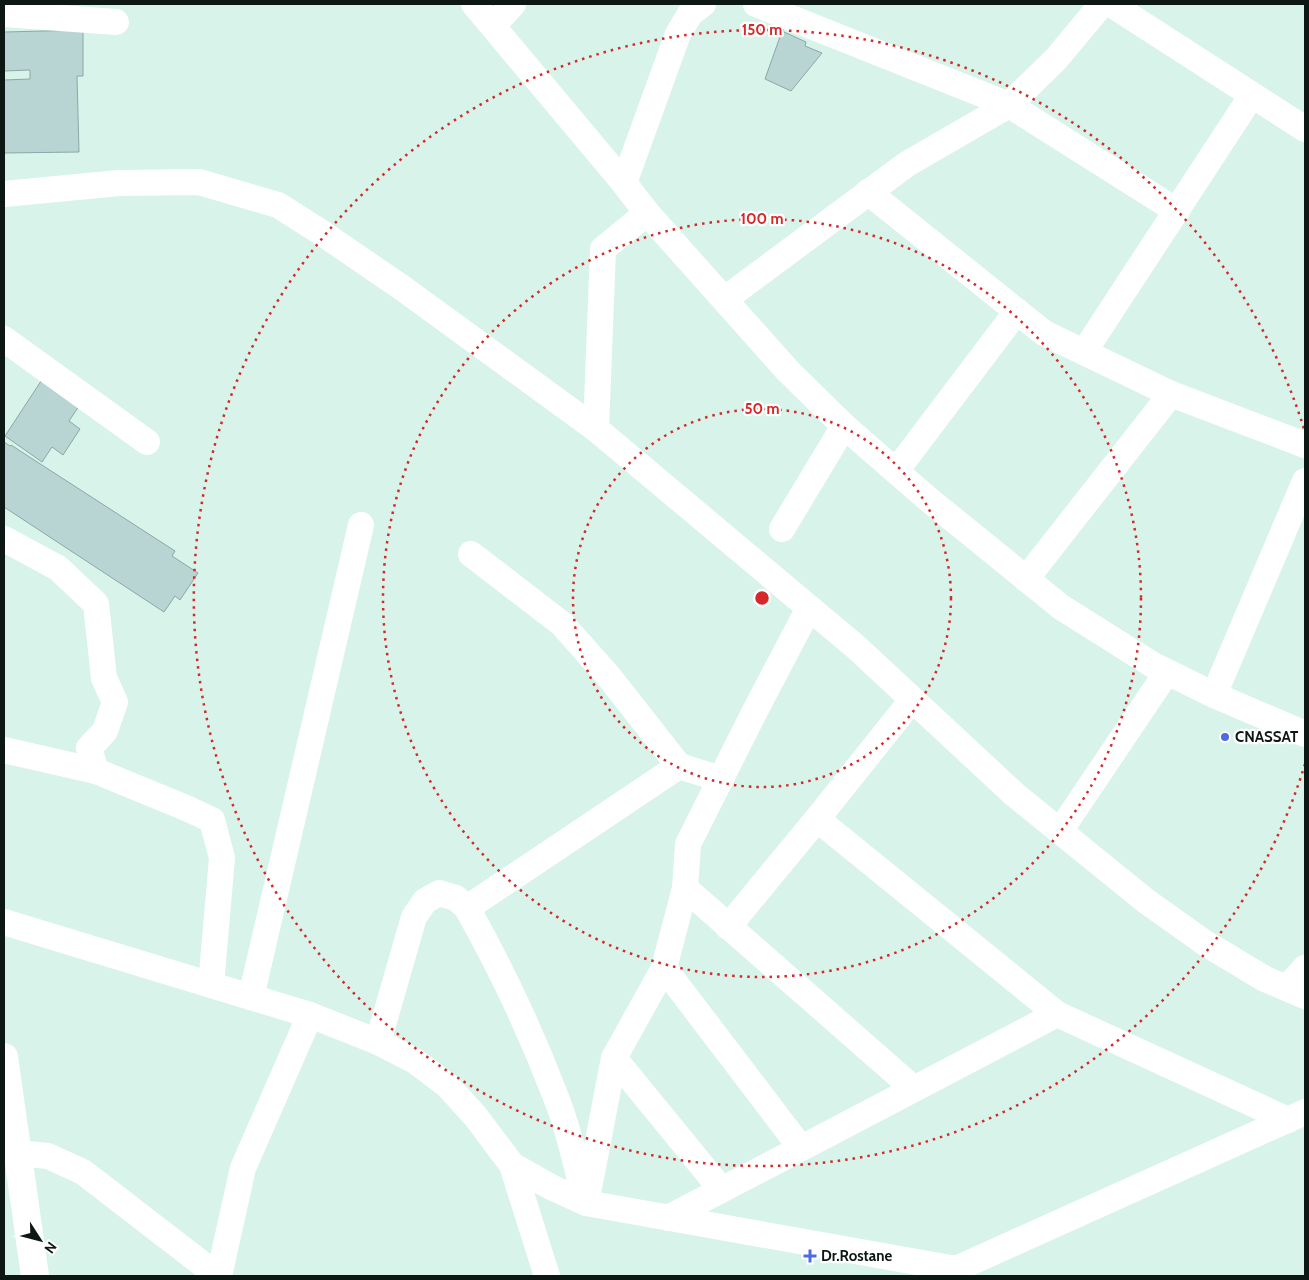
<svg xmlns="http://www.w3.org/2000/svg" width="1309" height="1280" viewBox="0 0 1309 1280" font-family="Cabin,sans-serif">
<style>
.building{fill:#b8d5d3;stroke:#8ca8a6}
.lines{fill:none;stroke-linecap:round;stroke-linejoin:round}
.minor{stroke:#fff;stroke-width:26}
.primary{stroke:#fff;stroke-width:28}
.ring{fill:none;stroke:#d62828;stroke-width:2.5;stroke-dasharray:2.5 5}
.poi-dot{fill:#4f6be0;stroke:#fff;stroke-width:2}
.labels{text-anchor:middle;stroke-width:4.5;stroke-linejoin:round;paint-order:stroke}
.poi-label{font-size:15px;font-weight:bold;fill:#0d1714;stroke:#fff;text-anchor:start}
.centre{fill:#d62828;stroke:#fff;stroke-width:2.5}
.ring-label{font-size:15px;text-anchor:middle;font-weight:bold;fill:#d62828;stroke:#fff;stroke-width:4.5;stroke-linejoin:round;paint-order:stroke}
</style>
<rect width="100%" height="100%" fill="#d8f3ea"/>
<g class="building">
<polygon points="83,30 83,76 77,76 79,152 4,153 4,80 30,79 30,70 4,71 4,32"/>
<polygon points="782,31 806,42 805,46 822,53 791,91 765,79"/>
<polygon points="47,372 85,397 69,421 80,429 63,455 52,447 42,462 5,436"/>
<polygon points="4,442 10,446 11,445 175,551 172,556 198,573 180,600 175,596 164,612 4,507"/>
</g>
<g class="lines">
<g class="minor">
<polyline points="474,4 624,183 647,213 788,371 844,426 928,499 1061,607 1153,665 1214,695 1305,734"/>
<polyline points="756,4 1009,105 1177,211"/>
<polyline points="1111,4 1305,129"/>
<polyline points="4,14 116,22"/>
<polyline points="493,26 513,4"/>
<polyline points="624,183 678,34 690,14 703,4"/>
<polyline points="868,192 1044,333 1171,394 1305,445"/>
<polyline points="4,194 119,183 199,182 278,205 319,231 401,287 596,429 856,647 1014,794 1146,901 1205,943 1265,979 1305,996"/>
<polyline points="725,299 907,164 1009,105 1056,59 1102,4"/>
<polyline points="4,339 147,442"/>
<polyline points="1084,352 1252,95"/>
<polyline points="596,429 603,249 647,213"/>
<polyline points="896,471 1017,311"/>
<polyline points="782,529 844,426"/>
<polyline points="4,539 58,568 96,604 104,678 115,702 105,731 89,748 96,771 186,808 212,820 222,858 211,985"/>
<polyline points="471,554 562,624 610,678 679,766"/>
<polyline points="1026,579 1171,394"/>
<polyline points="809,608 756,709 688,844 685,888 914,1089"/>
<polyline points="1214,695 1305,481"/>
<polyline points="4,750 96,771"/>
<polyline points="817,819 912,700"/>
<polyline points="1060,831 1167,672"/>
<polyline points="685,888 664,968 801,1148"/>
<polyline points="4,922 310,1015 378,1042 415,1061 448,1086 476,1117 512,1165 547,1276"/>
<polyline points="728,927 817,819 1057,1014"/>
<polyline points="664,968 614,1058 721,1189"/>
<polyline points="1287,988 1305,968"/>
<polyline points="251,997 361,525"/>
<polyline points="378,1042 414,917 425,901 439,893 456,898 467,908"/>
<polyline points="17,1153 48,1156 83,1172 218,1276"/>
<polyline points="512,1165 551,1187 586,1203 956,1269 1305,1112"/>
<polyline points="587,1198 614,1058"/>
<path d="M586,1203C577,1169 570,1133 557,1100C532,1034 502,970 467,908L679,766L721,779"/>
<polyline points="668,1218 1057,1014 1288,1120"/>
<polyline points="219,1276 243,1168 310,1015"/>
</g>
<polyline class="primary" points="4,1057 35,1276"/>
</g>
<g class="ring">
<circle cx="762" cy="598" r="189"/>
<circle cx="762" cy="598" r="379"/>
<path d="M1305 764A568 568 0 1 1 1305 432"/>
</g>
<g class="poi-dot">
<circle cx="1225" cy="737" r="5"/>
<path d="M807.5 1248.5h5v5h5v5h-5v5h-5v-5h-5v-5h5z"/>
</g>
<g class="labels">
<g class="poi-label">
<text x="1235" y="742">CNASSAT</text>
<text x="821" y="1261">Dr.Rostane</text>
</g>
</g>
<circle cx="762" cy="598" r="8" class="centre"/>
<g class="ring-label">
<text x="762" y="35">150 m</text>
<text x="762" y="224">100 m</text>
<text x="762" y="414">50 m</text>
</g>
<rect width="1309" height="1280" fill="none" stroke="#0d1714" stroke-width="10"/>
<g transform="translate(40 1240) rotate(126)" stroke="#ffffff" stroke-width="4" paint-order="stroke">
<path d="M0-4L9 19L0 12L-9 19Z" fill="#0d1714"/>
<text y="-8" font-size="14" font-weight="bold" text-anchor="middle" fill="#0d1714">N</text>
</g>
</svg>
